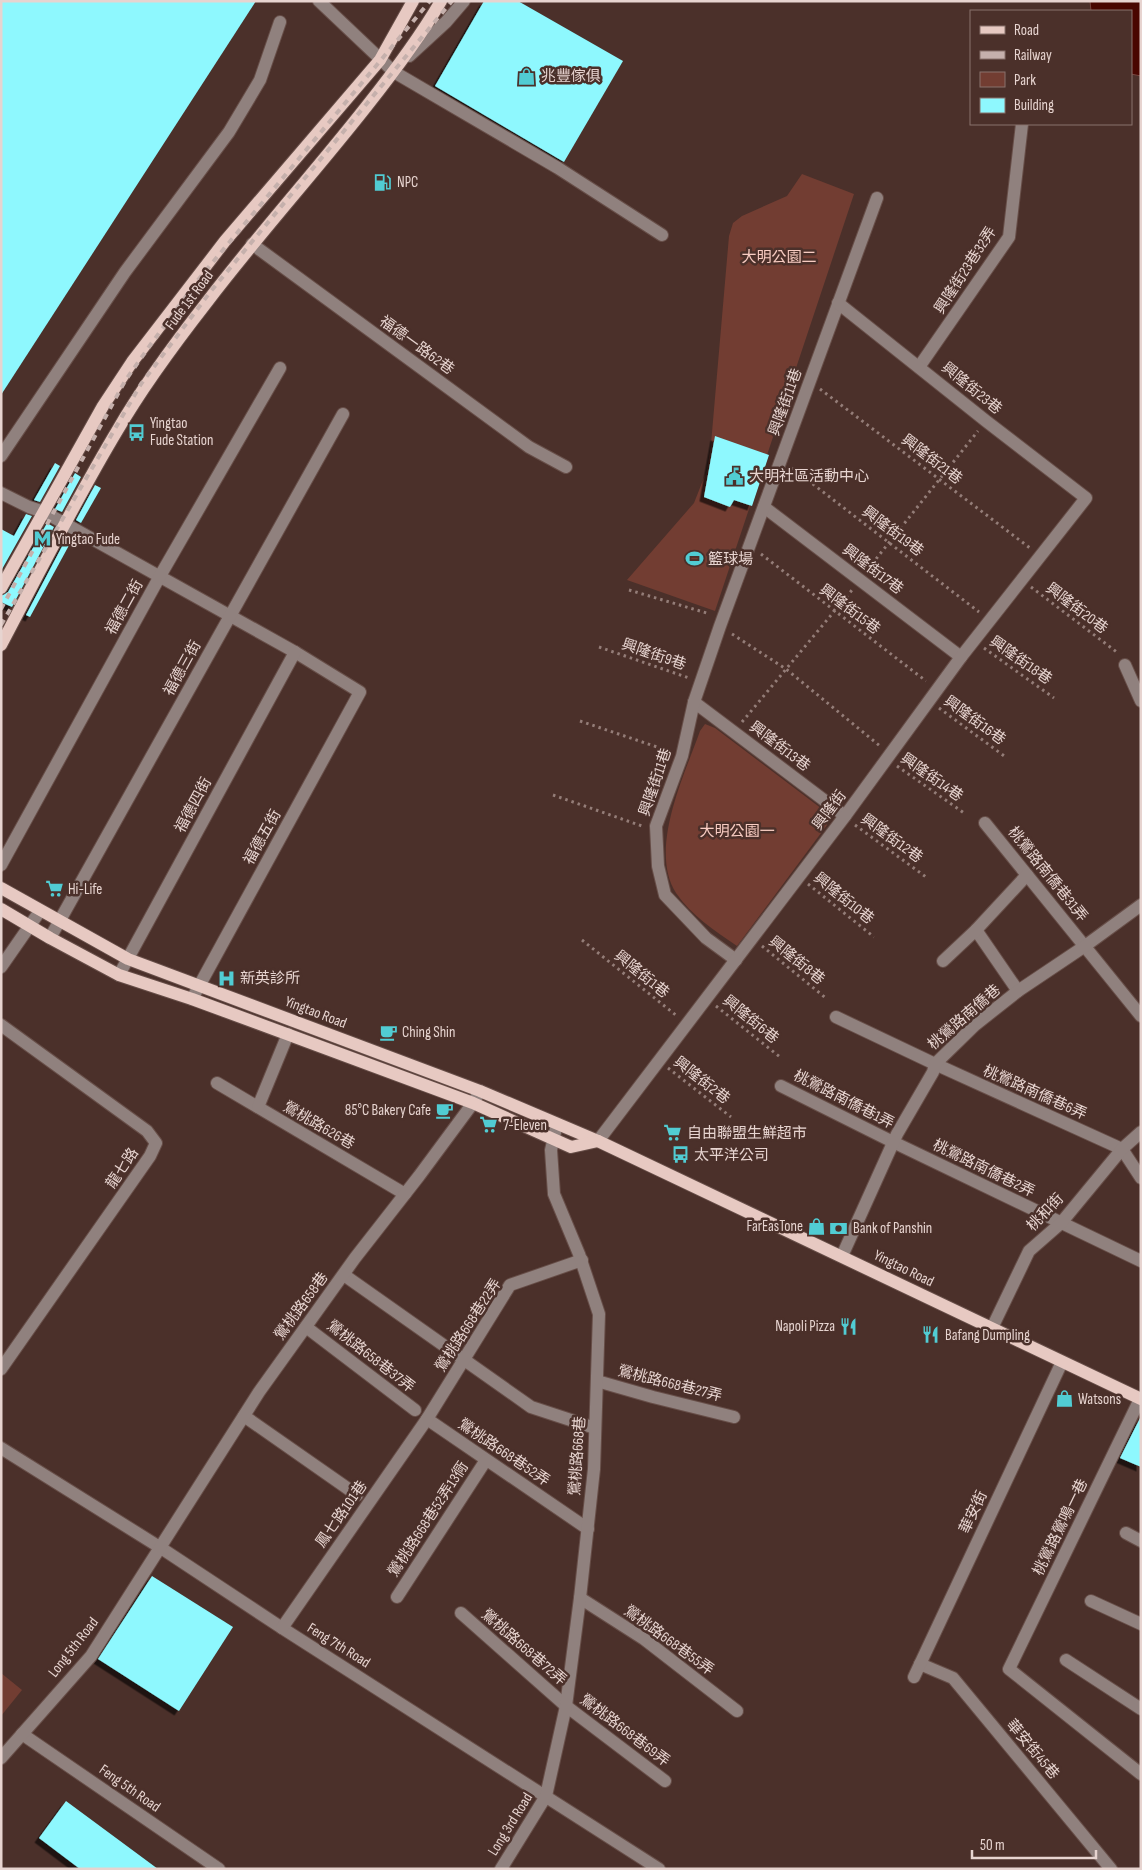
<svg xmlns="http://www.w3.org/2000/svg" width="1142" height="1870" viewBox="0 0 1142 1870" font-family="'Sofia Sans Condensed','Noto Sans TC',sans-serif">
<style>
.green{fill:#723d32}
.water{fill:#490600;stroke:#78443e}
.building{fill:#8ef8fe;filter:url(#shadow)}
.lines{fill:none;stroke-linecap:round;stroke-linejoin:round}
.minor-casing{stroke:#674e48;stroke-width:14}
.major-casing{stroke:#674e48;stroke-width:14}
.path{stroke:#947d78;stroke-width:3;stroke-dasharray:2.5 4;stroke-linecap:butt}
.minor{stroke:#90817e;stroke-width:12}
.major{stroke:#e7c9c2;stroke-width:12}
.rail{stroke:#c5b0ac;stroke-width:4;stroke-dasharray:6 6;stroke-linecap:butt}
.labels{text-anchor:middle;stroke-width:5;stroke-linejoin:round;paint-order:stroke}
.poi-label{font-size:15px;fill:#e7d4d0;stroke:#4b302a;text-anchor:start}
.park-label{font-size:15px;fill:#f8ccc2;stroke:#4b302a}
.street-label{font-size:15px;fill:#e7d4d0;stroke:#4b302a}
</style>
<defs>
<filter id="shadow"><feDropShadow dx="-4.5" dy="4.5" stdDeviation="0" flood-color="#0009"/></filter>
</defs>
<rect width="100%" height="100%" fill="#4b302a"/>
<g class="green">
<polygon points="802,174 854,194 715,611 627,580 694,503 707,470 711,444 729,236 733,223 742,216 787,196"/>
<path d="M705,724L715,728L826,812L827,825L737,946C715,931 691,915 676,893C648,849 685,774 700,731Z"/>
<polygon points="1,1673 22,1690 1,1716"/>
</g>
<polygon class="water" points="1090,1 1141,1 1141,76 1131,74 1131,11 1091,11"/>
<g class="building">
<polygon points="1,1 256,1 1,395"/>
<polygon points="484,1 518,1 623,61 564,162 435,86"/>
<polygon points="715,436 769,455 752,506 734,500 730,507 704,497"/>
<polygon points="55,463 60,466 40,502 34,500"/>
<polygon points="75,473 81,477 62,512 55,509"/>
<polygon points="95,485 101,488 81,523 76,520"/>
<polygon points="26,514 32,516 1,571 1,529 14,536"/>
<polygon points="47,523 54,527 12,607 1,602 1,596 8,592"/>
<polygon points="68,535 73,538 30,617 26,615"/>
<polygon points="1141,1416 1141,1467 1120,1458"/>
<polygon points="152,1576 233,1627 179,1711 98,1659"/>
<polygon points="66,1801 158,1869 80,1869 39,1838"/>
</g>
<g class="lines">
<defs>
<g id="minor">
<polyline points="319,1 394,72 558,168 662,235"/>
<polyline points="409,56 446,22 464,1"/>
<polyline points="252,244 529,447 566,467"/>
<polyline points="919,367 1009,237 1022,124"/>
<polyline points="1,456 125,272 229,132 260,80 280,22"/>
<polyline points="1,493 29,507 44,512 295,652 360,692 192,999"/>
<polyline points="764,507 961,657"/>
<polyline points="1125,665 1141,701"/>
<polyline points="694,702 845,816"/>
<polyline points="985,823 1141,1016"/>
<polyline points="1,865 160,576 280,368"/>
<polyline points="976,930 1018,991"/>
<polyline points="50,938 343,414"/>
<polyline points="736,960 706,938 665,895 658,866 656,826 682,756 694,702 720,626 877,198"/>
<polyline points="943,961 976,930 1027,875"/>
<polyline points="1,967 40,911"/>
<polyline points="119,975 295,652"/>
<polyline points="836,1017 935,1064 1122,1149 1141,1178"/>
<polyline points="1,1025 147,1131 156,1143 150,1156 1,1369"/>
<polyline points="217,1083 405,1194"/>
<polyline points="781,1086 893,1142 1141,1261"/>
<polyline points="258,1107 288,1034"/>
<polyline points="598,1141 845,816 961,657 1086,498 986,421 838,303"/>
<polyline points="842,1256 897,1134 933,1072 935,1064 975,1025 1018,991 1085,946 1141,905"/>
<polyline points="344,1275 531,1407 595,1428"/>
<polyline points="306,1327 415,1410"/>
<polyline points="992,1328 1029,1251 1061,1223 1122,1149 1141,1132"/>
<polyline points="597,1381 653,1397 734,1417"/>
<polyline points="1140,1399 1009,1669 1141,1774"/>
<polyline points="244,1416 357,1495"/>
<polyline points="427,1419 588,1529"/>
<polyline points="1,1448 161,1548 282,1628 659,1869"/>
<polyline points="1126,1533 1141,1541"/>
<polyline points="397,1597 486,1460"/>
<polyline points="580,1598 644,1639 737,1711"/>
<polyline points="1091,1601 1141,1624"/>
<polyline points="461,1613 566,1706 665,1781"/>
<polyline points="282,1628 427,1419 510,1285 582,1260"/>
<polyline points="1066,1660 1141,1709"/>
<polyline points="920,1664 953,1678 1111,1869"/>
<polyline points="914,1677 1062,1362"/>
<polyline points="22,1734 219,1869"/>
<polyline points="1,1758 91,1656 259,1392 355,1258 419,1176 473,1103 480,1091"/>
<polyline points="501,1869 546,1796 566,1706 580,1598 594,1469 599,1314 579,1254 554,1194 551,1150 557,1124"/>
</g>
<g id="major">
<polyline points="1,588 103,406 132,362 225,241 380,60 413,1"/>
<path d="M1,645C39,573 75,501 117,431C143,386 175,343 207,302C258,235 314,173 366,107C393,73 419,39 441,1"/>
<polyline points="1,888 128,959 480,1091 598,1141 1141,1399"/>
<polyline points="1,909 50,938 119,975 192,999 473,1103 571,1147 598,1141"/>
</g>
</defs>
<use href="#minor" class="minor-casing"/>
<use href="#major" class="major-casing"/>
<g class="path">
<polyline points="820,389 1030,548"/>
<polyline points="792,468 979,612"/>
<polyline points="761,554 926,681"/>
<polyline points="868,569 978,431"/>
<polyline points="1031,587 1118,653"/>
<polyline points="629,590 710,614"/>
<polyline points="732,634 786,669 880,746"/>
<polyline points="599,647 689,678"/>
<polyline points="984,648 1054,698"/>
<polyline points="939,708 1007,758"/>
<polyline points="580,721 669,751"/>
<polyline points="742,722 852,590"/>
<polyline points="897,766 964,813"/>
<polyline points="553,795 642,826"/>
<polyline points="855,825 926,877"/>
<polyline points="808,884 874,937"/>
<polyline points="582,940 677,1016"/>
<polyline points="762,946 827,999"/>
<polyline points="716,1006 780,1057"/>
<polyline points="668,1068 731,1117"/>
</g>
<use href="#minor" class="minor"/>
<use href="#major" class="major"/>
<g class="rail">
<polyline points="1,609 125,381 151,344 198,280 430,1"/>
<polyline points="1,625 141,384 211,291 452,1"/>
</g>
</g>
<defs>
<symbol id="shop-bare" viewBox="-9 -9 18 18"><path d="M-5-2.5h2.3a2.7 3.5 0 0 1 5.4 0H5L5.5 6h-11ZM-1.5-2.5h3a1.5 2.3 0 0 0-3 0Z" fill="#51ccd3" stroke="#4b302a" stroke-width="2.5" paint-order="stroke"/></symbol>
<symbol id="fuel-bare" viewBox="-9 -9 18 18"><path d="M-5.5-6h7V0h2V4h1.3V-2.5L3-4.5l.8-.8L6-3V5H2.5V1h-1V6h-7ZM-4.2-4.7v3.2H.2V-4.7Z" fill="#51ccd3" stroke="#4b302a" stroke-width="2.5" paint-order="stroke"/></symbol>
<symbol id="bus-bare" viewBox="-9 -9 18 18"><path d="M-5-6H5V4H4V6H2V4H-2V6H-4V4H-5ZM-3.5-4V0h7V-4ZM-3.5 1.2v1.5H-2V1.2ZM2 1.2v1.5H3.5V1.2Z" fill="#51ccd3" stroke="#4b302a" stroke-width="2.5" paint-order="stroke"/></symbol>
<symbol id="civic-bare" viewBox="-9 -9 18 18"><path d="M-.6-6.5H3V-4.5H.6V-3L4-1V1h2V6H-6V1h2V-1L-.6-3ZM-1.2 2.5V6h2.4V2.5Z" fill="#51ccd3" stroke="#4b302a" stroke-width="2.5" paint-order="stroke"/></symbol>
<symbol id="metro-bare" viewBox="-9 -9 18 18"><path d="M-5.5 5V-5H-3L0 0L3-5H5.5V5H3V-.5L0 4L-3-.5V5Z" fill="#51ccd3" stroke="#4b302a" stroke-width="2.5" paint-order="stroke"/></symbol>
<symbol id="stadium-bare" viewBox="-9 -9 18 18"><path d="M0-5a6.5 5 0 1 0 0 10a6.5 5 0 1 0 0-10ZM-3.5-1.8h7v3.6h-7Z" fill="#51ccd3" stroke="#4b302a" stroke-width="2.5" paint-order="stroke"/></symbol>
<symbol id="supermarket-bare" viewBox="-9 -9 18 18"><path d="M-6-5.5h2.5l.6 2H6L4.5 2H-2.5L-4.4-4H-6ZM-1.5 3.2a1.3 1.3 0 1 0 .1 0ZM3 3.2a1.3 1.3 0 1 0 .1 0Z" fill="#51ccd3" stroke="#4b302a" stroke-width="2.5" paint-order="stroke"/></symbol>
<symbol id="hospital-bare" viewBox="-9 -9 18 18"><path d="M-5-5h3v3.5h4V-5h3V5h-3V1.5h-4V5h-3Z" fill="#51ccd3" stroke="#4b302a" stroke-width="2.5" paint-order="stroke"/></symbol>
<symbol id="cafe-bare" viewBox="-9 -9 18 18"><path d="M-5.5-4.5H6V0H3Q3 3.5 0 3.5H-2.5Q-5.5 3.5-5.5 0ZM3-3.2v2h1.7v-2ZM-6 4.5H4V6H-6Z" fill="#51ccd3" stroke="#4b302a" stroke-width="2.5" paint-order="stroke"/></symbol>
<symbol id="bank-bare" viewBox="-9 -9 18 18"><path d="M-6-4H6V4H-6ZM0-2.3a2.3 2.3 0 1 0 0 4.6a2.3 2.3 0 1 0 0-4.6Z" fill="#51ccd3" stroke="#4b302a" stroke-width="2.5" paint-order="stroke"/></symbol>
<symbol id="restaurant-bare" viewBox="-9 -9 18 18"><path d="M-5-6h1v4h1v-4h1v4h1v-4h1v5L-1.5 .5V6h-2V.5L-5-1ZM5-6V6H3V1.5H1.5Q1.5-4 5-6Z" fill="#51ccd3" stroke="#4b302a" stroke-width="2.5" paint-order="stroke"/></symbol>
</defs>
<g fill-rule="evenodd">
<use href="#shop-bare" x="514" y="64" width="25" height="25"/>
<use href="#fuel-bare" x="370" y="170" width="25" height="25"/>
<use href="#bus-bare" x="124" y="420" width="25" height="25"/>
<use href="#civic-bare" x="722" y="464" width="25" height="25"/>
<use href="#metro-bare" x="30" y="526" width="25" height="25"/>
<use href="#stadium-bare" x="682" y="546" width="25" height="25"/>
<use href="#supermarket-bare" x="42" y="876" width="25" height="25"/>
<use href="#hospital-bare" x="214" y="966" width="25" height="25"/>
<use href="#cafe-bare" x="376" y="1020" width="25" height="25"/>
<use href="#cafe-bare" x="432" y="1098" width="25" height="25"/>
<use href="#supermarket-bare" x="476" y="1112" width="25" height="25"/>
<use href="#supermarket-bare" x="660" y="1120" width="25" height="25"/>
<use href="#bus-bare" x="668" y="1142" width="25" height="25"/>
<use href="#shop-bare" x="804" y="1214" width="25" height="25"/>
<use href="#bank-bare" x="826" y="1216" width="25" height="25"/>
<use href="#restaurant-bare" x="836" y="1314" width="25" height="25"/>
<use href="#restaurant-bare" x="918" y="1322" width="25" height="25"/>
<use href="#shop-bare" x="1052" y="1386" width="25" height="25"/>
</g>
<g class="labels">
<g class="poi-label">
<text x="541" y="81">兆豐傢俱</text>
<text x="397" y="187">NPC</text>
<text x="150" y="428">Yingtao<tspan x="150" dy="17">Fude Station</tspan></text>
<text x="749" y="481">大明社區活動中心</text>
<text x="56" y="544">Yingtao Fude</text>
<text x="708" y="564">籃球場</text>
<text x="68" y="894">Hi-Life</text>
<text x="240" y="983">新英診所</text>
<text x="402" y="1037">Ching Shin</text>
<text x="431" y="1115" text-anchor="end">85°C Bakery Cafe</text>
<text x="503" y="1130">7-Eleven</text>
<text x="687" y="1138">自由聯盟生鮮超市</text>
<text x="694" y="1160">太平洋公司</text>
<text x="803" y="1231" text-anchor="end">FarEasTone</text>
<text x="853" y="1233">Bank of Panshin</text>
<text x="835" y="1331" text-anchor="end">Napoli Pizza</text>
<text x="945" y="1340">Bafang Dumpling</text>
<text x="1078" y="1404">Watsons</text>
</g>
<g class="park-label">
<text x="779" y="262">大明公園二</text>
<text x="737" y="836">大明公園一</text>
</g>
<g class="street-label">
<text transform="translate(965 270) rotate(-57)" y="5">興隆街23巷32弄</text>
<text transform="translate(189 300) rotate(-53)" y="5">Fude 1st Road</text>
<text transform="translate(417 345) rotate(36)" y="5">福德一路62巷</text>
<text transform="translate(972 388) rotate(39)" y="5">興隆街23巷</text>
<text transform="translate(785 402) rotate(-70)" y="5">興隆街11巷</text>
<text transform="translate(932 459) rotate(37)" y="5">興隆街21巷</text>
<text transform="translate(893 531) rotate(37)" y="5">興隆街19巷</text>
<text transform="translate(873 569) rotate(37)" y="5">興隆街17巷</text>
<text transform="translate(124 607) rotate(-61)" y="5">福德二街</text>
<text transform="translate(1077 608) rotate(37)" y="5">興隆街20巷</text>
<text transform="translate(850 609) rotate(37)" y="5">興隆街15巷</text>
<text transform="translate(654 654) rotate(19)" y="5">興隆街9巷</text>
<text transform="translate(1021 660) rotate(35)" y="5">興隆街18巷</text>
<text transform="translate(182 668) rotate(-61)" y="5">福德三街</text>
<text transform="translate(975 720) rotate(36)" y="5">興隆街16巷</text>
<text transform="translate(780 746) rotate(37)" y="5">興隆街13巷</text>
<text transform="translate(932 777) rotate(35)" y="5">興隆街14巷</text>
<text transform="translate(655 782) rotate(-71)" y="5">興隆街11巷</text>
<text transform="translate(193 805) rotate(-62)" y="5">福德四街</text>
<text transform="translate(829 810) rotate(-53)" y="5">興隆街</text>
<text transform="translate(262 837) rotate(-61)" y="5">福德五街</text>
<text transform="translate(892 838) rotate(36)" y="5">興隆街12巷</text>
<text transform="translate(1048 874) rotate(51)" y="5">桃鶯路南僑巷31弄</text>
<text transform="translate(844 898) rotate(39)" y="5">興隆街10巷</text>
<text transform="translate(797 960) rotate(39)" y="5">興隆街8巷</text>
<text transform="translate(642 974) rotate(39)" y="5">興隆街1巷</text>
<text transform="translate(316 1012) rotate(21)" y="5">Yingtao Road</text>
<text transform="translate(964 1017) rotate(-41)" y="5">桃鶯路南僑巷</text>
<text transform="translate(751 1019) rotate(39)" y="5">興隆街6巷</text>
<text transform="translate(702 1080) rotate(38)" y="5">興隆街2巷</text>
<text transform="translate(1035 1092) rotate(24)" y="5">桃鶯路南僑巷6弄</text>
<text transform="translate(844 1099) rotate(27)" y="5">桃鶯路南僑巷1弄</text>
<text transform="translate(319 1125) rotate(30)" y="5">鶯桃路626巷</text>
<text transform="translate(122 1168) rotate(-56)" y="5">龍七路</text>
<text transform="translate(984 1168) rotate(26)" y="5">桃鶯路南僑巷2弄</text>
<text transform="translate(1045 1212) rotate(-46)" y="5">桃和街</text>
<text transform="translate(904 1268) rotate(26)" y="5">Yingtao Road</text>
<text transform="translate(301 1306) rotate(-54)" y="5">鶯桃路658巷</text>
<text transform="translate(468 1325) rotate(-57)" y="5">鶯桃路668巷22弄</text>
<text transform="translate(371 1356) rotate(38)" y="5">鶯桃路658巷37弄</text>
<text transform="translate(670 1383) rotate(14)" y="5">鶯桃路668巷27弄</text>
<text transform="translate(504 1452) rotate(34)" y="5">鶯桃路668巷52弄</text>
<text transform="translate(577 1456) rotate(-86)" y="5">鶯桃路668巷</text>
<text transform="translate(973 1512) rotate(-65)" y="5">華安街</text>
<text transform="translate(341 1514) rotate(-55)" y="5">鳳七路101巷</text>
<text transform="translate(428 1519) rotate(-57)" y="5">鶯桃路668巷52弄13衕</text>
<text transform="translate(1060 1527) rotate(-64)" y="5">桃鶯路鶯鳴一巷</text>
<text transform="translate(669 1640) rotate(36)" y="5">鶯桃路668巷55弄</text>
<text transform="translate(339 1645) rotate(32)" y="5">Feng 7th Road</text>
<text transform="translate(73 1647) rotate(-52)" y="5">Long 5th Road</text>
<text transform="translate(524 1647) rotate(41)" y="5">鶯桃路668巷72弄</text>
<text transform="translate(625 1730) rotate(37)" y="5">鶯桃路668巷69弄</text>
<text transform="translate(1033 1749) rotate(50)" y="5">華安街45巷</text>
<text transform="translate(130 1788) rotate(35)" y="5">Feng 5th Road</text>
<text transform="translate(510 1824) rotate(-58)" y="5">Long 3rd Road</text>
</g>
</g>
<rect width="1142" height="1870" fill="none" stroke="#e7d4d0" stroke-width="5"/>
<rect x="970" y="10" width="162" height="115" fill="#4b302a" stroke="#89726c"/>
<rect x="980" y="26" width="25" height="8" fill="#e7c9c2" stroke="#89726c"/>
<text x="1014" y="35" font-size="15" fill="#e7d4d0">Road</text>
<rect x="980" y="51" width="25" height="8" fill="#c5b0ac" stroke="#89726c"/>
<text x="1014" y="60" font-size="15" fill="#e7d4d0">Railway</text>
<rect x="980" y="72" width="25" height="15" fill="#723d32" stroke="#89726c"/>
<text x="1014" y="85" font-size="15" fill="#e7d4d0">Park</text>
<rect x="980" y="98" width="25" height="15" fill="#8ef8fe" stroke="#89726c"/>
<text x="1014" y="110" font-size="15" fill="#e7d4d0">Building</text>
<path d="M972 1850v8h124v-8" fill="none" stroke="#e7d4d0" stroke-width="2.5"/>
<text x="980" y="1850" font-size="15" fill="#e7d4d0" stroke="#4b302a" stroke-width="4" paint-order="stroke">50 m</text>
</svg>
